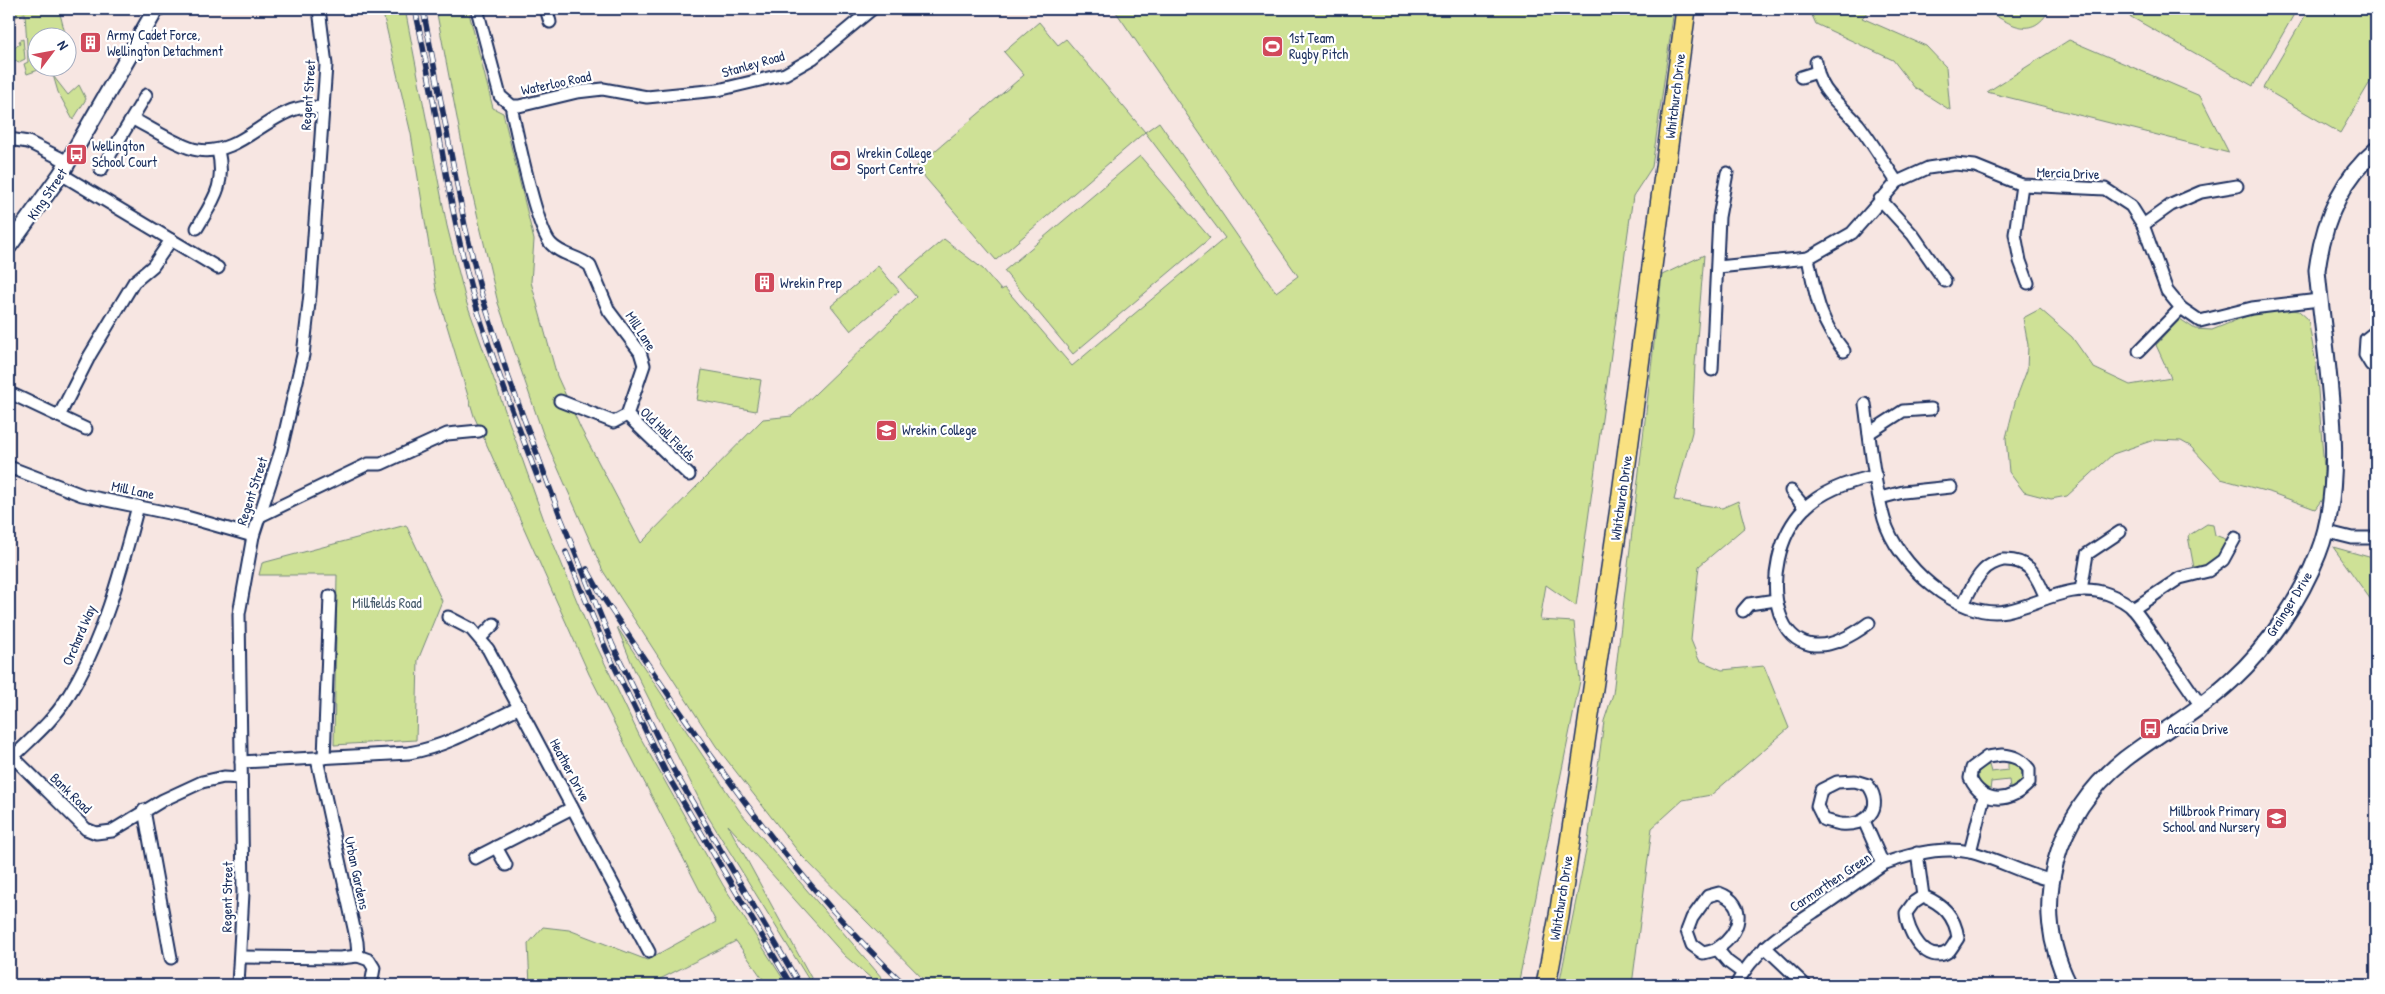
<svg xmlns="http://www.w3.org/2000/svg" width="2385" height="994" viewBox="0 0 2385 994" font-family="'Patrick Hand',sans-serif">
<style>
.green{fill:#cee196;stroke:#74887a}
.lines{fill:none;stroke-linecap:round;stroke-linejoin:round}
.minor-casing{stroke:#1b2f5e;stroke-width:15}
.tertiary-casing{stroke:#1b2f5e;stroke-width:19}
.primary-casing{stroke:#1b2f5e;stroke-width:22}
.minor{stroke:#fff;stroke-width:11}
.tertiary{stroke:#fff;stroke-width:15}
.primary{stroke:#f9e181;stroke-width:19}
.rail-casing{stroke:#1b2f5e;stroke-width:5.5}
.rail{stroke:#fff;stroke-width:4;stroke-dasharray:11;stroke-linecap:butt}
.labels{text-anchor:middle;stroke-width:4.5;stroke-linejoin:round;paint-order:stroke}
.poi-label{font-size:14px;fill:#1b2f5e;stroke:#fff;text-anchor:start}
.street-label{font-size:14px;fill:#1b2f5e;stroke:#fff}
.park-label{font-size:14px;fill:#485c6c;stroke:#fff}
</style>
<rect width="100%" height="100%" fill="#f7e6e2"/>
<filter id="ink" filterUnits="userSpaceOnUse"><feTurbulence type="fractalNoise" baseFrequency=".02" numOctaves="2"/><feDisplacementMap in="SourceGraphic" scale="10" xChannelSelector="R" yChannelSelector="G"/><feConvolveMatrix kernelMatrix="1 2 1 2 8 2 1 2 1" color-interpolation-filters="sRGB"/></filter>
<g filter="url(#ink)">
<g class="green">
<polygon points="9,9 64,9 63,12 59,10 66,37 38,38 38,68 44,68 27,74 24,64 28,62 25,13 11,19 9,16"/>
<polygon points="382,9 405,9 447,226 466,301 545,523 588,628 639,735 723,885 787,985 767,985 736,941 648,985 530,985 528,944 543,927 569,930 647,960 716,922 589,674 474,416 436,289 411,134"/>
<polygon points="436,9 468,9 493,108 503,113 534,240 531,282 557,376 581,429 641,543 763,419 792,416 916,297 899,277 944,239 983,269 1001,290 1005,288 1072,366 1225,238 1145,132 996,260 916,167 1024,75 1004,52 1039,22 1058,45 1066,39 1145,132 1159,122 1276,292 1298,276 1114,9 1674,9 1652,167 1633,196 1576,606 1546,585 1540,620 1574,622 1580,681 1518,985 929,985 800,854 716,746 603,571 543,434 498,303 468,175"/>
<polygon points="1809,9 1870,9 1862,18 1926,46 1946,67 1950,110 1914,87 1893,60 1816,24"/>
<path d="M1984,9H2050C2031,42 2009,23 1984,9Z"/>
<polygon points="2117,9 2297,9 2253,86"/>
<polygon points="2309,9 2376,9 2376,72 2340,133 2263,88"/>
<polygon points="23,39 25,59 19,62 9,58 9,51 20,44 19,41"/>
<polygon points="2069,40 2200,96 2229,153 1987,92"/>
<polygon points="51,68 56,74 54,77 68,95 79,85 86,99 73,120 58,92"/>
<polygon points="1140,156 1210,238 1073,354 1004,271"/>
<polygon points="1704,255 1695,364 1692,432 1674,500 1722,508 1738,501 1745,527 1699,566 1691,640 1699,660 1722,670 1764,666 1789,728 1711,795 1683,800 1652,828 1632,985 1559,985 1588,841 1604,721 1613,694 1662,275"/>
<polygon points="878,266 899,291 851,331 831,306"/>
<polygon points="2040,309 2072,337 2094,368 2130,385 2171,378 2156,345 2180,319 2195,329 2212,330 2254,313 2287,309 2299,311 2308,319 2316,364 2324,469 2323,498 2315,509 2272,493 2221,479 2190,446 2181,441 2154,440 2113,454 2067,496 2051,499 2024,492 2009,472 2006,438 2015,402 2027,370 2028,345 2023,318"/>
<polygon points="702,370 761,380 756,411 697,400"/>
<path d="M2207,524L2213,525L2215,535L2228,540C2220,555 2213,566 2196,571L2194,568L2188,536Z"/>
<polygon points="406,525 442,601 418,660 416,740 334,745 337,575 259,575 262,563"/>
<polygon points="2333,547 2376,559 2376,607"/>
<polygon points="617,627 741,813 888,985 879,985 845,956 728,825 815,985 812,985 707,815 634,669"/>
<polygon points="2008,763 2017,765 2021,769 2023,780 2016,787 2010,789 2009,780 1991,782 1990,791 1985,790 1979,784 1978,773 1984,766 1989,765 1991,772 2008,770"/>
</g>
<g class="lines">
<defs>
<g id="minor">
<polyline points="477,9 500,96 512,106 519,106 577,92 603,89 647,97 718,90 785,74 813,58 872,9"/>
<polyline points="546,9 550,22"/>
<path d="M1816,62C1819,93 1839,102 1858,124C1872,142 1884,163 1897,182"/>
<polyline points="1801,77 1817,72"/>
<path d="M512,106V111C518,137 536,228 551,244C562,256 579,256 590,266L609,311L640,352L644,365L627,415L614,422L560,401"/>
<path d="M133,119C149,127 181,148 198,150C236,156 262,119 296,109C305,106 313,107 323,108"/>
<polyline points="9,139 28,142 68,162"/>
<polyline points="101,170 146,95"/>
<polyline points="61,174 218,268"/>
<polyline points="2022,185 2015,234 2020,261 2028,283"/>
<polyline points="1880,199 1913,235 1945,281"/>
<polyline points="2143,225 2171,205 2201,192 2237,186"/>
<path d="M197,228C214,199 226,185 218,150"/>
<path d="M1808,258C1816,297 1819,320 1844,351"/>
<polyline points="1718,267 1808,258 1852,233 1897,182 1928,168 1955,164 1975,166 2022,185 2105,189 2131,206 2143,225 2167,291 2181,308 2200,321 2252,308 2319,300"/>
<polyline points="2376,331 2366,339 2365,355 2371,365 2376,367"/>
<polyline points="2139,351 2181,308"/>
<polyline points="1712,370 1719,217 1727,173"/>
<polyline points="14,395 86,429"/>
<path d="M1865,404C1870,442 1874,482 1884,519C1897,564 1957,620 2006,611C2041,604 2071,581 2108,594C2116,597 2128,603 2134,610C2142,619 2149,631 2156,641C2171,662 2186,684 2201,706"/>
<polyline points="627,415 689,475"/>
<polyline points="59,416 90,355 134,282 153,266 171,240"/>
<polyline points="1869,433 1903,411 1931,409"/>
<polyline points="9,467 82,495 183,516 253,536"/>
<polyline points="1791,491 1805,508"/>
<polyline points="1880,498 1903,492 1951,487"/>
<polyline points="260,516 368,464 381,464 447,434 479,431"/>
<polyline points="2324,531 2352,538 2374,538 2376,536"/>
<polyline points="2081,590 2087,554 2120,532"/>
<path d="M1963,604C1969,593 1974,580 1983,571C1987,566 1997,561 2003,560C2031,559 2036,576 2046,598"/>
<polyline points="2133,609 2180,578 2208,571 2223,560 2235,538"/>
<polyline points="1743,611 1749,604 1776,600"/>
<polyline points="448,617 471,629 488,649 649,952"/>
<path d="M1869,623C1770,698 1752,562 1804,509C1823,490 1850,481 1876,476"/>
<polyline points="480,638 494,624"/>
<polyline points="9,753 86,829 96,833 112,831 163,800 202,782 224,777 241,778"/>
<path d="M2002,755C2015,756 2021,759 2029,769V783C2010,803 1983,805 1970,778L1972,768L1987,757Z"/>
<path d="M13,757C31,739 53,721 67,698C103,641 121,571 138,506"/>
<polyline points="324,758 330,596"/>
<polyline points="317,759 357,942 358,956 369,960 374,968 371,985"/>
<path d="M241,762L409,753C449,746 484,724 520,707"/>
<path d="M1855,781L1868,785C1885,809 1866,827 1840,824C1835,823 1829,821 1824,820L1817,806L1821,790L1837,782Z"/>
<polyline points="144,810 171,958"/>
<polyline points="1864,821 1883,864"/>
<polyline points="496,847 506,865"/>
<polyline points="1970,852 1984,796"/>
<polyline points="1917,853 1923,896"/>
<polyline points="475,858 572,808"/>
<path d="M1719,893C1749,904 1740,934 1718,948C1714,951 1708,952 1703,953L1692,945L1687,931L1692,918L1708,896Z"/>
<path d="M1923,896C1943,904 1955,916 1958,938C1955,942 1952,948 1949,951C1926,967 1907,931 1906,913L1914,902Z"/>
<polyline points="1765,947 1805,985"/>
<polyline points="1717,949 1728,962 1743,973"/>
<polyline points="240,957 340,958 358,956"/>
<polyline points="238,985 243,893 239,614 253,536 281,450 303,355 310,294 326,65 319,9"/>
<path d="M1736,985C1755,948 1790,928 1823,906C1843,892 1863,878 1883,864C1910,854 1941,846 1970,852C1998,859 2023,874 2050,880"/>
</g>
<g id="tertiary">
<polyline points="9,246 61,174 156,9"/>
<path d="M2069,985C2028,905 2055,814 2125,759C2160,732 2199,711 2232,680C2268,647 2300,600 2318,554C2350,475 2324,355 2317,270C2323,224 2340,180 2376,150"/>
</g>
<polyline id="primary" points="1546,985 1559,916 1621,501 1686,9"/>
</defs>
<use href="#minor" class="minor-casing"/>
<use href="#tertiary" class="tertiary-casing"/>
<use href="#primary" class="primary-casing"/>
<use href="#minor" class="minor"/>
<use href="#tertiary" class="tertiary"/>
<use href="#primary" class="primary"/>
<defs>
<g id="rail">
<path d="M415,9C437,105 447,204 474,299C493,361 516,421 539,481"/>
<polyline points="423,9 465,226 482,296 508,376 561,518 613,646 673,769 800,985"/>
<polyline points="566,552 606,649 666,773 791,985"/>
<path d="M587,569L602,596C694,733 785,872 905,985"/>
</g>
</defs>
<use href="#rail" class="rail-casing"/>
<use href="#rail" class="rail"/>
</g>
</g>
<defs>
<symbol id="building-square" viewBox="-11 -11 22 22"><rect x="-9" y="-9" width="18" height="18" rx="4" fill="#d1495b" stroke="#fff"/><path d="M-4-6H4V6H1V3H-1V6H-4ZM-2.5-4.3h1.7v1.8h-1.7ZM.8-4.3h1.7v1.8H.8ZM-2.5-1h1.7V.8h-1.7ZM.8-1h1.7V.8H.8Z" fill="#fff"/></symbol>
<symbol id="stadium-square" viewBox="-11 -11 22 22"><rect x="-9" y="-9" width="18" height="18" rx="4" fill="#d1495b" stroke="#fff"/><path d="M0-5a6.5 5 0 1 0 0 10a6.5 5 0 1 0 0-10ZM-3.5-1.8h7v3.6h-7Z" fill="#fff"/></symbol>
<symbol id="bus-square" viewBox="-11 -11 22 22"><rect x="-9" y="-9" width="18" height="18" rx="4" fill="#d1495b" stroke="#fff"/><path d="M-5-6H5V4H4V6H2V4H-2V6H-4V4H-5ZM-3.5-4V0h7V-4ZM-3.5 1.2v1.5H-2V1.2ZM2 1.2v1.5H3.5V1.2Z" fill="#fff"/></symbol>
<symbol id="school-square" viewBox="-11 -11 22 22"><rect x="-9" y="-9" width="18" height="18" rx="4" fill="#d1495b" stroke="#fff"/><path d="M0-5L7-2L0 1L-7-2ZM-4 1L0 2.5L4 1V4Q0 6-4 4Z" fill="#fff"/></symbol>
</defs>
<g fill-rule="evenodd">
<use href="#building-square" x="78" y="30" width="25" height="25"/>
<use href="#stadium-square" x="1260" y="34" width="25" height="25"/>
<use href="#bus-square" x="64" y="142" width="25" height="25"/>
<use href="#stadium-square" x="828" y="148" width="25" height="25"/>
<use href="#building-square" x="752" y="270" width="25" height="25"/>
<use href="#school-square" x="874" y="418" width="25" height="25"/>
<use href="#bus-square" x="2138" y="716" width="25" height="25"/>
<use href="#school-square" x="2264" y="806" width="25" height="25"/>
</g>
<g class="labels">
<g class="poi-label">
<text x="107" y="40">Army Cadet Force,<tspan x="107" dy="16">Wellington Detachment</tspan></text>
<text x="1289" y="43">1st Team<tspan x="1289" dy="16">Rugby Pitch</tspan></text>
<text x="92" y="151">Wellington<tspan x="92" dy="16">School Court</tspan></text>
<text x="857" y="158">Wrekin College<tspan x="857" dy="16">Sport Centre</tspan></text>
<text x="780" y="288">Wrekin Prep</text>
<text x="902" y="435">Wrekin College</text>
<text x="2167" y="734">Acacia Drive</text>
<text x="2260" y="816" text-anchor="end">Millbrook Primary<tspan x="2260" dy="16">School and Nursery</tspan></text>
</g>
<g class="street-label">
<text transform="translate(753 64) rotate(-16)" y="5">Stanley Road</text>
<text transform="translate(556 83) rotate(-12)" y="5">Waterloo Road</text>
<text transform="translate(308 95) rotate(-86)" y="5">Regent Street</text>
<text transform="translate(1675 96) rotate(-83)" y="5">Whitchurch Drive</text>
<text transform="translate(2068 173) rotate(2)" y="5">Mercia Drive</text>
<text transform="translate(47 194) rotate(-56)" y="5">King Street</text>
<text transform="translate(641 331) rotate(57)" y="5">Mill Lane</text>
<text transform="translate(668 434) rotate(44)" y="5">Old Hall Fields</text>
<text transform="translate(133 490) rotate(12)" y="5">Mill Lane</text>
<text transform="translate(252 491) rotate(-72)" y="5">Regent Street</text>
<text transform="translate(1621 498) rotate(-82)" y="5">Whitchurch Drive</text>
<text transform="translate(2289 604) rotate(-58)" y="5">Grainger Drive</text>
<text transform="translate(79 635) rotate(-67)" y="5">Orchard Way</text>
<text transform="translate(570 770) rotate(62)" y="5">Heather Drive</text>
<text transform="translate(71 793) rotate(44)" y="5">Bank Road</text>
<text transform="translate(357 873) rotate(78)" y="5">Urban Gardens</text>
<text transform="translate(1830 882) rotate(-34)" y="5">Carmarthen Green</text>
<text transform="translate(227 897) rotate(-89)" y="5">Regent Street</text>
<text transform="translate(1561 898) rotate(-81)" y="5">Whitchurch Drive</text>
</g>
<g class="park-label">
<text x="387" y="608">Millfields Road</text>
</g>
</g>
<rect width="2385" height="994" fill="none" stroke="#fff" stroke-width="30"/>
<rect x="15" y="15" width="2355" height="964" fill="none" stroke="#1b2f5e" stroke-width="2" filter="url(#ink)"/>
<g transform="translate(52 52) rotate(58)"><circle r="24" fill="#ffffff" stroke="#a4acbf"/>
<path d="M0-4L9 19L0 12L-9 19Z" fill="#d1495b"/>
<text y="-8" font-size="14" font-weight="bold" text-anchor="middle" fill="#1b2f5e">N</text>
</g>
</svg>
